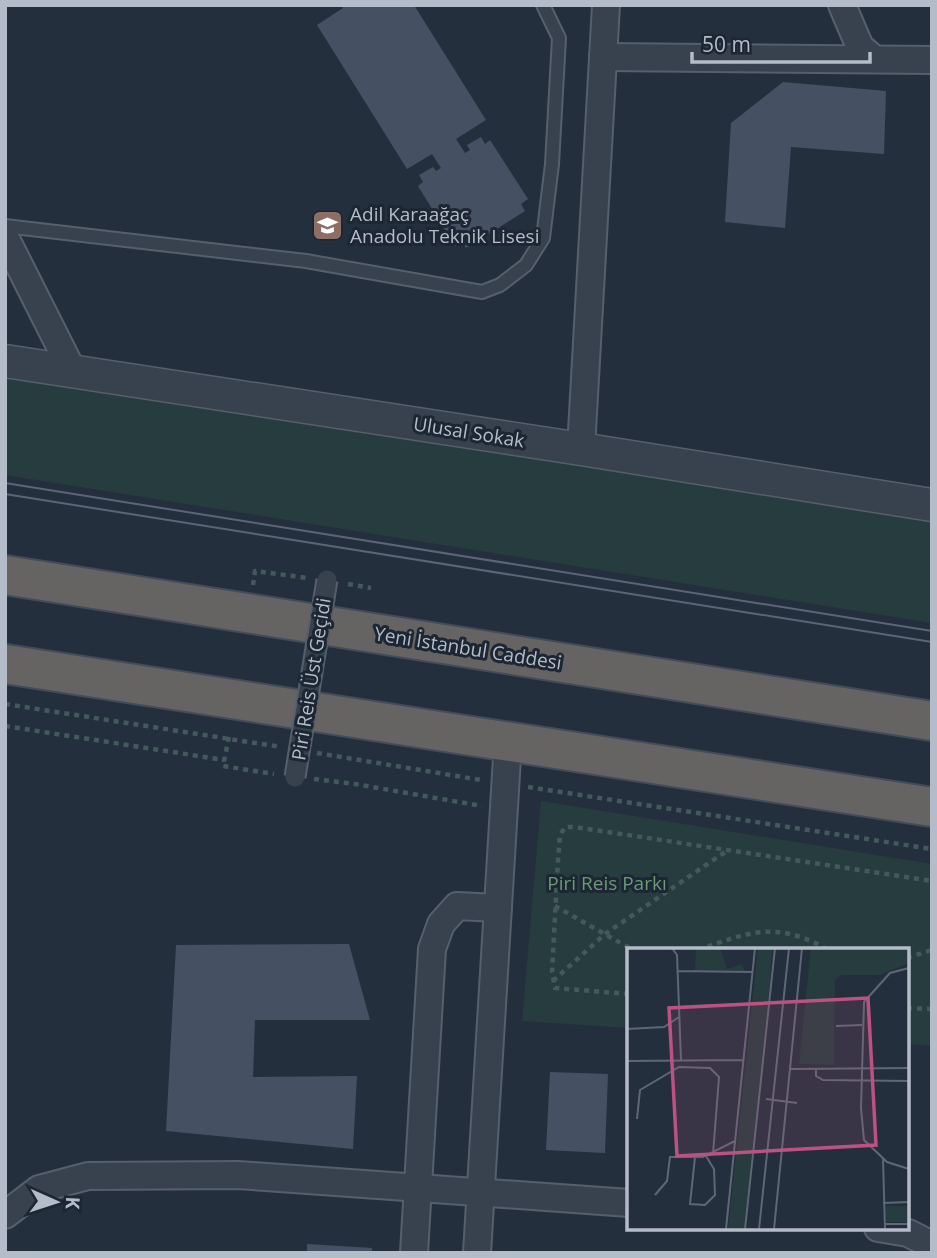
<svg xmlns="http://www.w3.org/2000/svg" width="937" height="1258" viewBox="0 0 937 1258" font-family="'Open Sans',sans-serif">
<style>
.green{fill:#263c3f}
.building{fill:#455162}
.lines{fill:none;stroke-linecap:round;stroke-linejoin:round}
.service-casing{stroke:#565f6c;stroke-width:16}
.minor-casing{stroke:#565f6c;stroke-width:30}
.tertiary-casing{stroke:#565f6c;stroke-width:35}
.trunk-casing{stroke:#434c59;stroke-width:42}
.path{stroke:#44595c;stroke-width:4.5;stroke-dasharray:5 5;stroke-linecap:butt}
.service{stroke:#38414e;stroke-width:12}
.minor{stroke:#38414e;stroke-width:26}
.tertiary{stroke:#38414e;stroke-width:32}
.trunk{stroke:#656462;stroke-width:38}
.tram{stroke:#5a6575;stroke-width:2}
.pedestrian-bridge-casing{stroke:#565f6c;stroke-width:23;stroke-linecap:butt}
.pedestrian-bridge{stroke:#38414e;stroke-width:19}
.labels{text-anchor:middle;stroke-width:6;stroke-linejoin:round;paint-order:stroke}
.poi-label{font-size:19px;fill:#b4bcc9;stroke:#1d2633;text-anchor:start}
.street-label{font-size:19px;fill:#b4bcc9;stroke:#1d2633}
.park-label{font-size:19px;fill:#6b9a76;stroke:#1d2633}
.inset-road{fill:none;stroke:#5e6776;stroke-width:2}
.view{fill:#bd5182;fill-opacity:0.15;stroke:#bd5182;stroke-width:3.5}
.inset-edge{fill:none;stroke:#b4bcc9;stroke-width:3.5}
</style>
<rect width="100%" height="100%" fill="#242f3e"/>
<g class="green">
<polygon points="5,376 932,521 932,623 5,475"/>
<polygon points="541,801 932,864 932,1046 907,1044 907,950 629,950 629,1028 522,1021"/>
</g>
<g class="building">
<polygon points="341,5 414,5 486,120 456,139 465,153 470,150 467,145 481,137 485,144 490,140 528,199 521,204 525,211 466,248 462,241 455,246 418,186 423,182 419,175 433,167 436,171 441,168 432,154 407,169 317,25 343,8"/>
<polygon points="783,82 886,91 884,154 791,147 785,228 725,222 731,123"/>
<polygon points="349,944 370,1020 255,1020 253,1077 357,1076 353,1149 166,1131 176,945"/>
<polygon points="550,1072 608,1074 605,1153 546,1150"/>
<polygon points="307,1244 372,1248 372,1253 307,1253"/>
</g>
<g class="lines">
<defs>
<polyline id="service" points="5,226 306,261 482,292 500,285 526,265 543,238 552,164 559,38 543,5"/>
<g id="minor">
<polyline points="842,5 860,47 874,59"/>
<polyline points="603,57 932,60"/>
<polyline points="5,237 73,372"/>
<polyline points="581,449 606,5"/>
<polyline points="5,1215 39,1189 88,1176 238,1175 629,1203"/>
<polyline points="878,1228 908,1233 932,1245"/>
<polyline points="414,1253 432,949 441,924 457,906 498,908"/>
<polyline points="477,1253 508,741"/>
</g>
<polyline id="tertiary" points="5,361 581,449 932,505"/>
<g id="trunk">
<polyline points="5,575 932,721"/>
<polyline points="5,664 932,807"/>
</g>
</defs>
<use href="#service" class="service-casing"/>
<use href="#minor" class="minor-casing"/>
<use href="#tertiary" class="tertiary-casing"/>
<use href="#trunk" class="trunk-casing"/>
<g class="path">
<polyline points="348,584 371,588"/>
<polyline points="253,585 255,571 308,578"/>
<polyline points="5,704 281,747"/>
<polyline points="5,726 224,760"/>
<polyline points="229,737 223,766 274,774"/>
<polyline points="317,753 481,780"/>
<polyline points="314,779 355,784 482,806"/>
<polyline points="528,787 932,849"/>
<polyline points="555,906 633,950"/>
<path d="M698,950C749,932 777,920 828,950"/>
<polyline points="907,958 932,950"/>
<polyline points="553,981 605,934 728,850"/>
<polyline points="629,994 555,988 552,972 558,860 560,835 565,827 575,827 932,881"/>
<polyline points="907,1008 932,1009"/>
</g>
<use href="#service" class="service"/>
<use href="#minor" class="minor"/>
<use href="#tertiary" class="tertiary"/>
<use href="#trunk" class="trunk"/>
<g class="tram">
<polyline points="5,483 932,631"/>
<polyline points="5,494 932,642"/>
</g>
<defs>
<polyline id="pedestrian-bridge" points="295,777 327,580"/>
</defs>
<use href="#pedestrian-bridge" class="pedestrian-bridge-casing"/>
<use href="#pedestrian-bridge" class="pedestrian-bridge"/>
</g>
<defs>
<symbol id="school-square" viewBox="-11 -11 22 22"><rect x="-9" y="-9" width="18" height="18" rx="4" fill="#8d6e63" stroke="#1d2633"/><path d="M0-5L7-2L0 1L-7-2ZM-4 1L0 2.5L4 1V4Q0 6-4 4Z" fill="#fff"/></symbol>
</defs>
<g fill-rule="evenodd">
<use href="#school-square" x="310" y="208" width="35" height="35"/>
</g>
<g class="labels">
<g class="poi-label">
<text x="350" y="221">Adil Karaağaç<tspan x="350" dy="22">Anadolu Teknik Lisesi</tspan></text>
</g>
<g class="street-label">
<text transform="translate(469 432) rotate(9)" y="7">Ulusal Sokak</text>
<text transform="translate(468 648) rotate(9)" y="7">Yeni İstanbul Caddesi</text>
<text transform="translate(311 679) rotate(-81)" y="7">Piri Reis Üst Geçidi</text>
</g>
<g class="park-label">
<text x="607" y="890">Piri Reis Parkı</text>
</g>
</g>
<g transform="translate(627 948)">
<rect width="282" height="282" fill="#242f3e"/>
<path d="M69,0H93L100,21L114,16L118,23L68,22ZM131,0H145L143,34L117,281H101ZM184,0H282V15L252,27H214L208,32L207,117L172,116ZM259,258H282V274H259Z" fill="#263c3f"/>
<path class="inset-road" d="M45,0L50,7L54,112M282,20L263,25L237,54L234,160L237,192L260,214L282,221M51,23L126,24M209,78L235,77M0,81L37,79L52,69M0,113L116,112M163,121L282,120M189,122V128L196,132L282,133M139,151L170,155M10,171L13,142L52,119L83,120L92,129L86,206M68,209L63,256L78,257L88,247L87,221L79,208M256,211L258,281M28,247L40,233L43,209H76L108,193M256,255L282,254M257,276H282M99,281L128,0M118,281L148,0M132,281L162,0M147,281L175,0"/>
<path class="view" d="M241,50L249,197L50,208L42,60Z"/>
<rect width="282" height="282" class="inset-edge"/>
</g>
<rect width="937" height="1258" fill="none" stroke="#b4bcc9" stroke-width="14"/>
<g transform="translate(56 1202) rotate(93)" stroke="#1d2633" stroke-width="5" paint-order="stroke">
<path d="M0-5L12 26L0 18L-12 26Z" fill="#b4bcc9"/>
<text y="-10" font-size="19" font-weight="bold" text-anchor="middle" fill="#b4bcc9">K</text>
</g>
<path d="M692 52v10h178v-10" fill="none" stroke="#b4bcc9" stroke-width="3.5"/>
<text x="702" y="52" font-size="21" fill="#b4bcc9" stroke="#1d2633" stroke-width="5" paint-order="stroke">50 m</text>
</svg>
